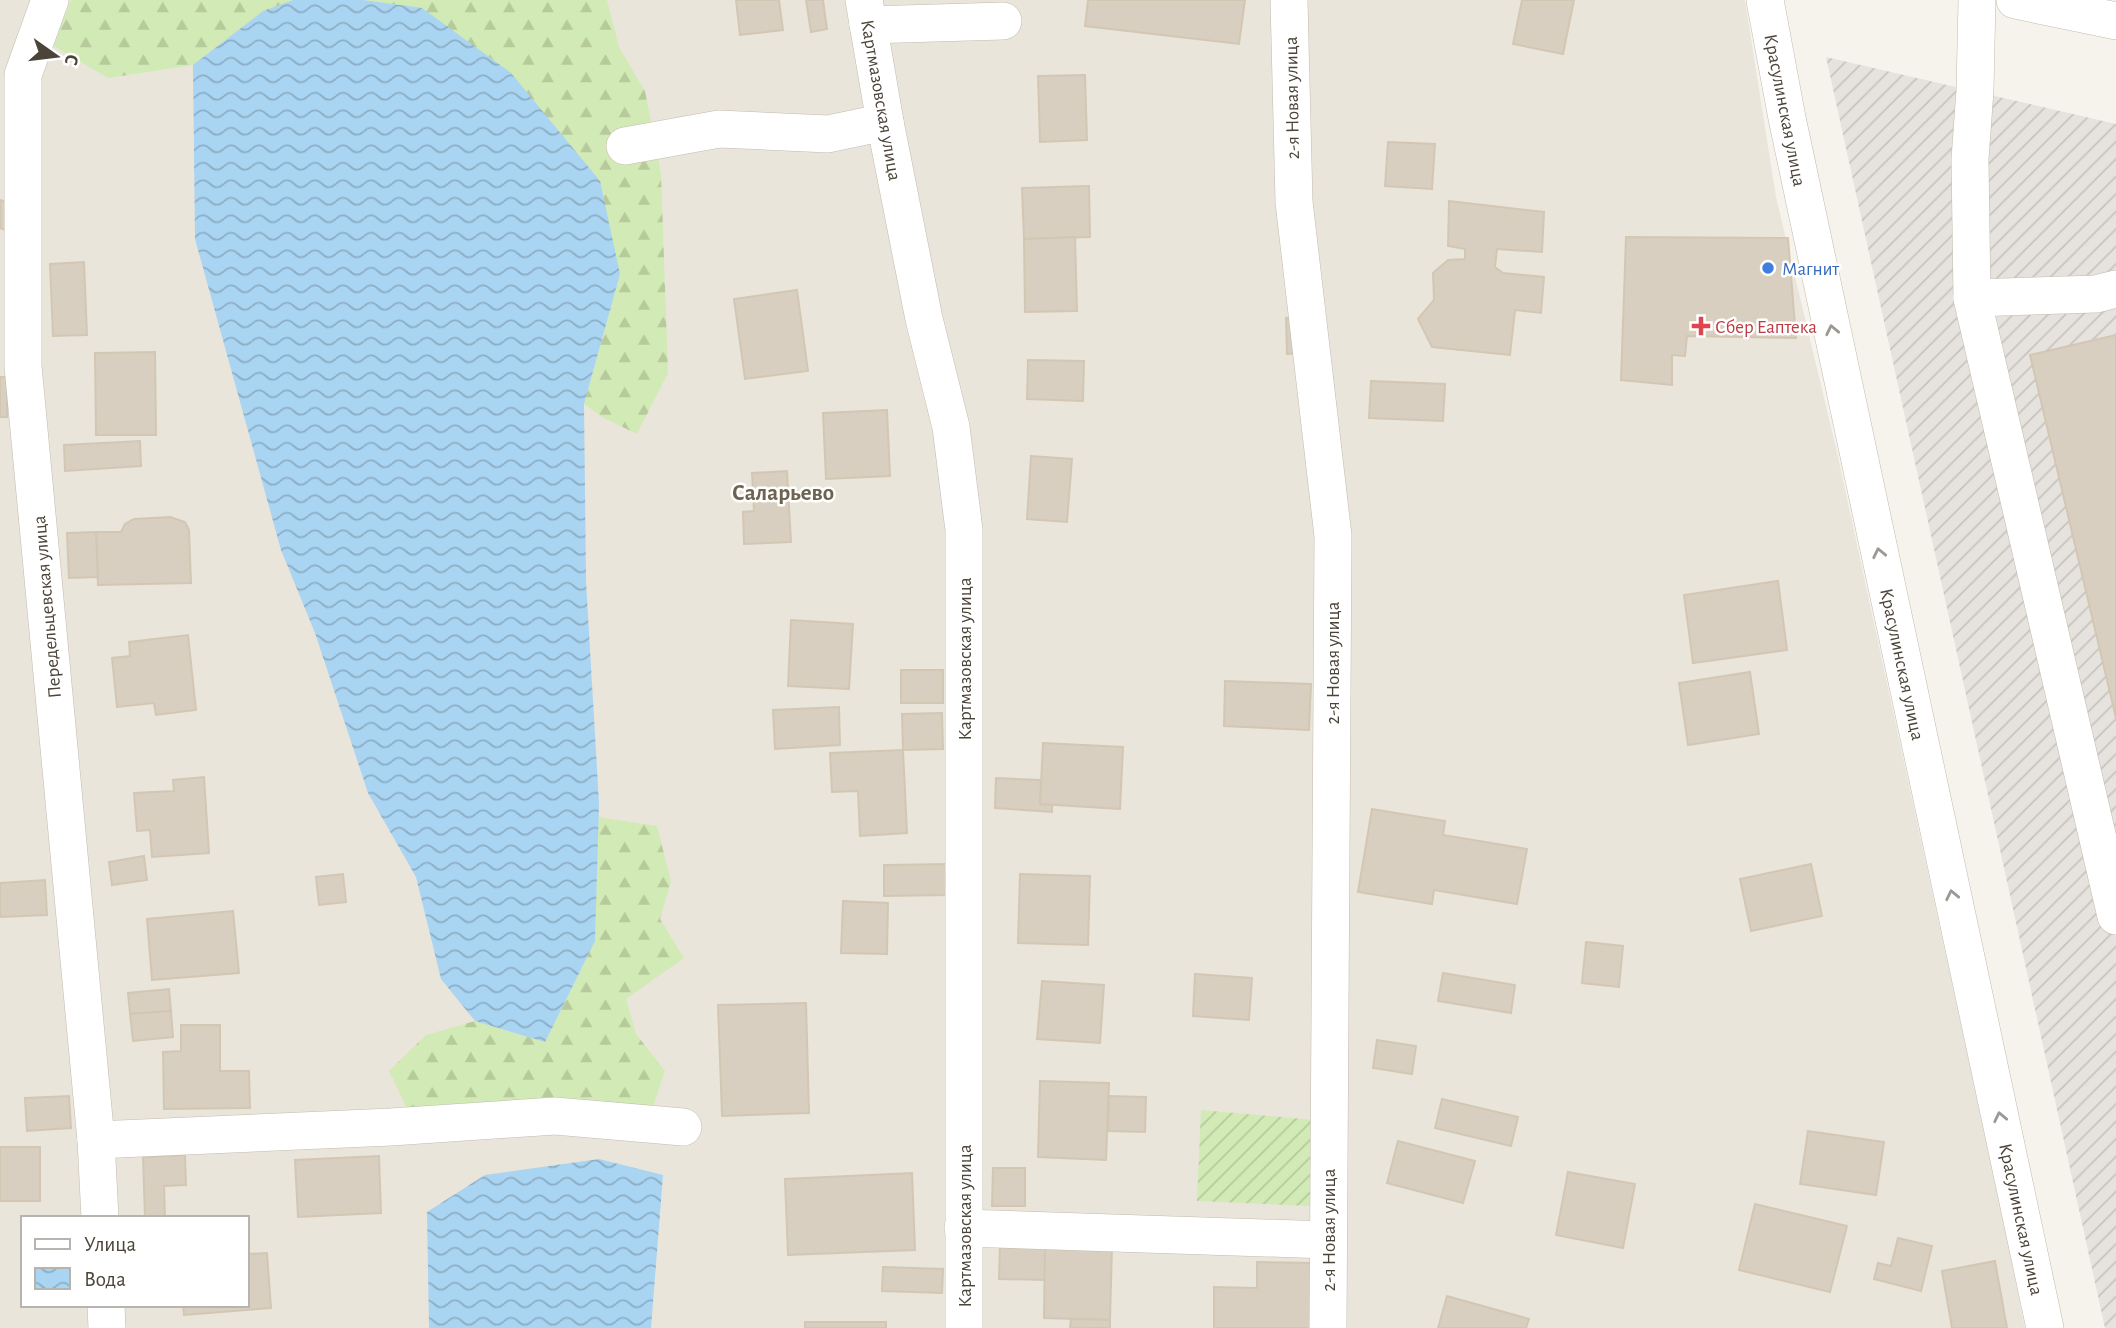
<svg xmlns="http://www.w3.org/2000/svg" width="2116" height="1328" viewBox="0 0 2116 1328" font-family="'Alegreya Sans',sans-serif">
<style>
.residential{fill:#eae5da;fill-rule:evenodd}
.industrial{fill:url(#industrial-furrows)}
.forest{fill:url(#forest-firs)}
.garden{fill:url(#garden-furrows)}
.water{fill:url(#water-waves)}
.building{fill:#d8cfc1;stroke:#d3c7b4;stroke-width:2}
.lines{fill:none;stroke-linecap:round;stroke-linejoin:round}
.minor-casing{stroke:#c2bbae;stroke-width:38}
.minor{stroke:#fff;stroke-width:37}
.oneway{stroke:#9c9892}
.shop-dot{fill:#3f7fe0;stroke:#fff;stroke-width:2.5}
.health-dot{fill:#e0444e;stroke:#fff;stroke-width:2.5}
.labels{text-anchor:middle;stroke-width:5;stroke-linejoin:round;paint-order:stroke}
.street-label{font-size:19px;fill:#4b4439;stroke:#fff}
.shop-label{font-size:19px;fill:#366cbe;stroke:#fff;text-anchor:start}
.health-label{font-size:19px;fill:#be3a42;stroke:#fff;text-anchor:start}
.quarter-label{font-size:23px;font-weight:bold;fill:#6e6250;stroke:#fff}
</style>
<defs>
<pattern id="industrial-furrows" width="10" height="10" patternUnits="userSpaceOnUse" patternTransform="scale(1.75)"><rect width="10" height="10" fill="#e6e2dd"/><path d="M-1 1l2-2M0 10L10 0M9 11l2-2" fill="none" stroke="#c7c3be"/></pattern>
<pattern id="forest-firs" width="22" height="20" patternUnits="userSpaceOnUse" patternTransform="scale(1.75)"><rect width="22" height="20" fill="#d2eab5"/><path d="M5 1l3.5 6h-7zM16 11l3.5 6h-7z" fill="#b6ca9c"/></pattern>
<pattern id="garden-furrows" width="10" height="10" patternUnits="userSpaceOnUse" patternTransform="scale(1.75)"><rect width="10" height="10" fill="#d2eab5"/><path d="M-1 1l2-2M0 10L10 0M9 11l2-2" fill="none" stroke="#b6ca9c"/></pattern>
<pattern id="water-waves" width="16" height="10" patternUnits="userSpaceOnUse" patternTransform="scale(1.75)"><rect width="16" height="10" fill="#a9d4f2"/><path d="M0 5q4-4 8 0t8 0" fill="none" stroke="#8caec5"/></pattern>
</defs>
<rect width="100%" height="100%" fill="#f6f3ec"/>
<path class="residential" d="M0,0H1745L1776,197L1837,452L2004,1224L2025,1328H0ZM23,1218H247V1305H23Z"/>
<polygon class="industrial" points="1826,57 2116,124 2116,1328 2105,1328"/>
<g class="forest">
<polygon points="71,0 293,0 263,12 193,65 108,78 54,46"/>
<polygon points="363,0 607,0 619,47 645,91 661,174 668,373 637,434 602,417 584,404 620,274 422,9"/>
<polygon points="598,817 657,826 671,882 660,919 684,958 626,999 636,1034 665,1071 652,1109 407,1108 389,1071 426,1035 475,1021 545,1042 595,941"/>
</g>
<polygon class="garden" points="1201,1110 1315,1120 1310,1206 1197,1201"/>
<g class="water">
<polygon points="293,0 363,0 422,8 511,73 600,181 620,274 584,404 586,581 599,803 595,941 545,1042 475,1021 441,979 416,877 368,793 315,633 281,550 195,239 193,65 263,11"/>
<polygon points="599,1159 663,1175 651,1328 429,1328 427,1212 485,1175"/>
</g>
<g class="building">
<polygon points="736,0 779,0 783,30 740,35"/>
<polygon points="806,0 823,0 827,29 811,32"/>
<polygon points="1088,0 1245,0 1239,44 1085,26"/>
<polygon points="1522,0 1574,0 1563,54 1513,44"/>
<polygon points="1085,75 1087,140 1040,142 1038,76"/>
<polygon points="1388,142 1435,144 1432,189 1385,186"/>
<polygon points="1089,186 1090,237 1024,239 1022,188"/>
<polygon points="0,200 13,204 5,230 0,228"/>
<polygon points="1449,201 1544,212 1542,252 1497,249 1495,267 1503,273 1544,277 1541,313 1515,310 1510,355 1432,347 1418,319 1434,300 1433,273 1448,260 1465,259 1465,249 1448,246"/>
<polygon points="1075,237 1077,311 1025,312 1024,239"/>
<polygon points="1626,237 1788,238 1796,338 1687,336 1685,356 1672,355 1672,385 1621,380"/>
<polygon points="84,262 87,335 53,336 50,264"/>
<polygon points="797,290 808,371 745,379 734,299"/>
<polygon points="1303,317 1303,353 1287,354 1286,318"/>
<polygon points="2116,335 2116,718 2030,355"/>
<polygon points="155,352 156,435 96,435 95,353"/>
<polygon points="1028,360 1084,361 1083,401 1027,399"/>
<rect x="0" y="377" width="7" height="40"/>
<polygon points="1371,381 1445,384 1443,421 1369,418"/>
<polygon points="887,410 890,476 826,479 823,413"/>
<polygon points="140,441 141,466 65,471 64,445"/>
<polygon points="1031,456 1072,459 1067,522 1027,519"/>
<polygon points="787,471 791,542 744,544 743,512 754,511 752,473"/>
<polygon points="170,517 185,522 189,530 191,583 98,585 96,532 121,532 125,524 134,519"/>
<polygon points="96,532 98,577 69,578 67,533"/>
<polygon points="1778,581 1787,650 1693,663 1684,595"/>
<polygon points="791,620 853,624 849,689 788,686"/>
<polygon points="188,635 196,710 156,715 154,703 117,707 112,658 130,656 129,642"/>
<rect x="901" y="670" width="42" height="33"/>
<polygon points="1750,672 1759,734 1688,745 1679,683"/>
<polygon points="1225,681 1311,684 1309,730 1224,726"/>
<polygon points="839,707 840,745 775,749 773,710"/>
<polygon points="942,713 943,749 903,750 902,714"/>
<polygon points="1043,743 1123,747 1120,809 1040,804"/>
<polygon points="903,750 907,833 860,836 858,791 832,792 830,753"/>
<polygon points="204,777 209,853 152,857 150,830 137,831 134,793 174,791 173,780"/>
<polygon points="996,778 1041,780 1040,804 1052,805 1052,812 995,808"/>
<polygon points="1372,809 1445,821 1443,835 1527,849 1517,904 1434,890 1432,904 1358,892"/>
<polygon points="144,856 147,880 112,885 109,862"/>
<polygon points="949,864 949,895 884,896 884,865"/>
<polygon points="1811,864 1822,916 1751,931 1740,879"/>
<polygon points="343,874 346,902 319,905 316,877"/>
<polygon points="1020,874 1090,876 1088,945 1018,943"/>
<polygon points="45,880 47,915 0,917 0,883"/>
<polygon points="843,901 888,903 887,954 841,953"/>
<polygon points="233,911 239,973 152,980 147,919"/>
<polygon points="1586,942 1623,946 1619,987 1582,983"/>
<polygon points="1443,973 1515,985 1511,1013 1438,1001"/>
<polygon points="1195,974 1252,978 1249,1020 1193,1016"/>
<polygon points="1042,981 1104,985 1100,1043 1037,1039"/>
<polygon points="169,989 171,1011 130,1014 128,993"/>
<polygon points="806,1003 809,1113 722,1116 718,1005"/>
<polygon points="171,1011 173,1037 133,1041 130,1014"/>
<polygon points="181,1025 220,1025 220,1071 249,1071 250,1108 164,1109 163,1052 181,1051"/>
<polygon points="1377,1040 1416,1046 1412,1074 1373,1068"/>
<polygon points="1040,1081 1109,1083 1106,1160 1038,1157"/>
<polygon points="69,1096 71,1128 27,1131 25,1098"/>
<polygon points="1109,1096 1146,1097 1145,1132 1108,1131"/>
<polygon points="1442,1099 1518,1117 1511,1146 1435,1128"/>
<polygon points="1808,1131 1884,1142 1876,1195 1800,1184"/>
<polygon points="1398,1141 1475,1161 1463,1203 1387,1183"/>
<rect x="0" y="1147" width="40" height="54"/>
<polygon points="185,1155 186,1185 164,1186 165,1218 145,1218 143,1157"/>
<polygon points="379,1156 381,1213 298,1217 295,1160"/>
<polygon points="993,1168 1025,1168 1025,1206 992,1206"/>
<polygon points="1568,1172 1635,1184 1623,1248 1556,1235"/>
<polygon points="912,1173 915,1250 788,1255 785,1179"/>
<polygon points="1755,1204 1847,1226 1830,1292 1739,1270"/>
<polygon points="1898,1238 1932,1246 1921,1291 1874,1279 1878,1263 1891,1266"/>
<polygon points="1000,1244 1045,1244 1045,1280 999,1279"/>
<polygon points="1045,1244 1112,1246 1110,1320 1044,1318"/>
<polygon points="267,1253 271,1308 184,1315 183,1305 247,1305 247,1254"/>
<polygon points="1995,1261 2007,1328 1952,1328 1942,1271"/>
<polygon points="1257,1262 1311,1263 1311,1328 1214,1328 1214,1287 1257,1288"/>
<polygon points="883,1267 943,1269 942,1293 882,1291"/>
<polygon points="1447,1296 1529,1319 1526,1328 1438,1328"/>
<polygon points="1071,1319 1110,1320 1110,1328 1070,1328"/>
<rect x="805" y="1322" width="81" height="6"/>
</g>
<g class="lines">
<defs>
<g id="minor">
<polyline points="50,0 23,75 23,366 96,1140 100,1218"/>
<polyline points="864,0 885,122 924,319 951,427 964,530 964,1328"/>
<polyline points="1289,0 1294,202 1333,536 1328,1328"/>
<polyline points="1765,0 1787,118 2045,1328"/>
<polyline points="1977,0 1975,90 1970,159 1972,298 2116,916"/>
<polyline points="2015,0 2116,21"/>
<polyline points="868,25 1003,21"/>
<polyline points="625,146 719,129 828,134 885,122"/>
<polyline points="1972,298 2096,294 2116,289"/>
<polyline points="96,1140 391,1127 555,1116 683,1127"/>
<polyline points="963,1228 1328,1240"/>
<polyline points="106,1305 107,1328"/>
</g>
</defs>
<use href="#minor" class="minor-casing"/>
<use href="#minor" class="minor"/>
</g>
<defs><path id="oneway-chevron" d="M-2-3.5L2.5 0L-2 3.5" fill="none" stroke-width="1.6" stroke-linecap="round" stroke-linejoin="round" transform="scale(1.75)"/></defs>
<g class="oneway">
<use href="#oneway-chevron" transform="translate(1832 330) rotate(-102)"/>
<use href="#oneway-chevron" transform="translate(1879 553) rotate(-102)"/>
<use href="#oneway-chevron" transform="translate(1952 895) rotate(-102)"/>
<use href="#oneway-chevron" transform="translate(2000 1117) rotate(-102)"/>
</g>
<circle class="shop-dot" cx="1768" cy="268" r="7"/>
<path class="health-dot" d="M1697.5 315.5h7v7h7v7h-7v7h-7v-7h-7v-7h7z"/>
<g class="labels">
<g class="street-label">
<text transform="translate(1291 98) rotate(-91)" y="7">2-я Новая улица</text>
<text transform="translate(882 100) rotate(80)" y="7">Картмазовская улица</text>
<text transform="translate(1786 110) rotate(79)" y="7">Красулинская улица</text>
<text transform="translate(46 607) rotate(-95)" y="7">Передельцевская улица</text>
<text transform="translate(964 659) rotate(-90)" y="7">Картмазовская улица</text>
<text transform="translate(1332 663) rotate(-90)" y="7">2-я Новая улица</text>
<text transform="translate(1903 664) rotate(78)" y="7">Красулинская улица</text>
<text transform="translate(2022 1219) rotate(78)" y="7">Красулинская улица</text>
<text transform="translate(964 1226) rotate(-90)" y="7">Картмазовская улица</text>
<text transform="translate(1328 1230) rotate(-90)" y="7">2-я Новая улица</text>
</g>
<g class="shop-label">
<text x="1782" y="275">Магнит</text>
</g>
<g class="health-label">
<text x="1715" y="333">Сбер Еаптека</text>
</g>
<g class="quarter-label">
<text x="783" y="500">Саларьево</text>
</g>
</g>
<rect x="21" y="1216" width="228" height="91" fill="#ffffff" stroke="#b7b4b0" stroke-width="2"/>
<rect x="35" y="1239" width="35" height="10" fill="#ffffff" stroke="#b7b4b0" stroke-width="2"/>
<text x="84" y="1251" font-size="21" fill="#4b4439">Улица</text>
<rect x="35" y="1268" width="35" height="21" fill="url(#water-waves)" stroke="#b7b4b0" stroke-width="2"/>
<text x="84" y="1286" font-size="21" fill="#4b4439">Вода</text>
<g transform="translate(56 56) rotate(104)" stroke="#ffffff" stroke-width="5" paint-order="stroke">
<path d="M0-5L12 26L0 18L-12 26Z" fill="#4b4439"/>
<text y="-10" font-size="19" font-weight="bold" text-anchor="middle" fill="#4b4439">С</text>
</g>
</svg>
